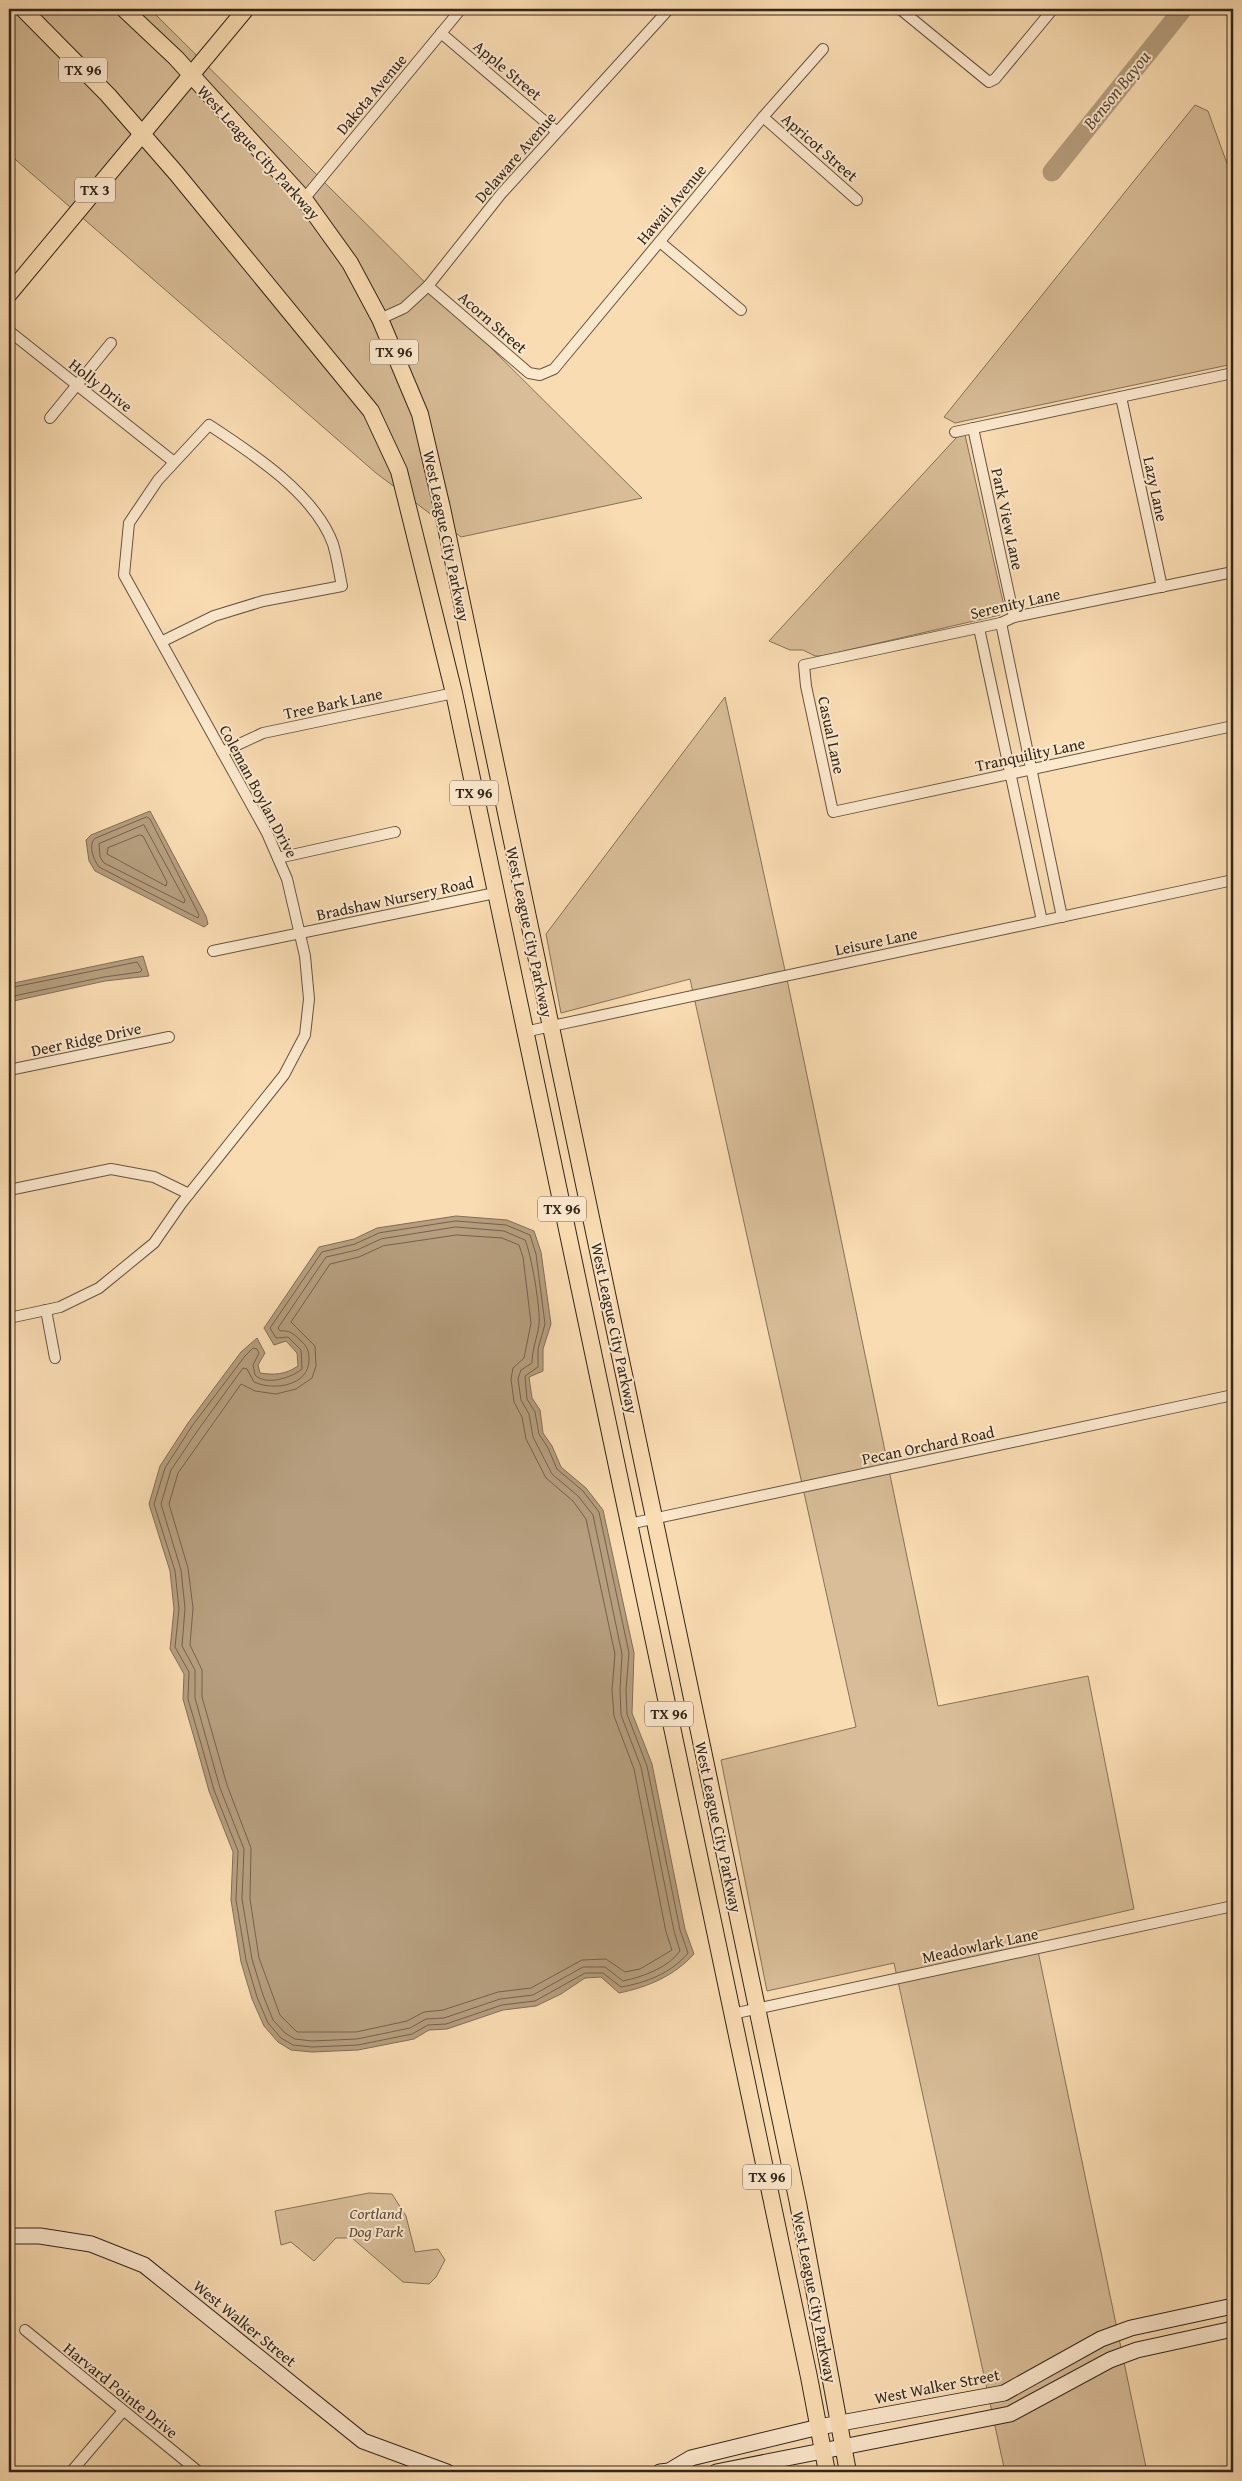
<svg xmlns="http://www.w3.org/2000/svg" width="1242" height="2481" viewBox="0 0 1242 2481" font-family="'Gentium Book Plus',serif">
<style>
.green{fill:#d8bd98;stroke:#857258}
.water{fill:#b69e7e;stroke:#816e56}
.lines{fill:none;stroke-linecap:round;stroke-linejoin:round}
.shore{stroke:#74624c;stroke-width:1}
.river{stroke:#b69e7e;stroke-width:19}
.street-casing{stroke:#64543f;stroke-width:12}
.secondary-casing{stroke:#322619;stroke-width:17}
.primary-casing{stroke:#322619;stroke-width:18}
.street{stroke:#fce8cd;stroke-width:10}
.secondary{stroke:#fce8cd;stroke-width:15}
.primary{stroke:#fadcb2;stroke-width:16}
.labels{text-anchor:middle;stroke-width:4;stroke-linejoin:round;paint-order:stroke}
.shield{fill:#fce8cd;stroke:#6f604f;stroke-width:1}
.shield-label{font-size:15px;font-weight:bold;fill:#322619}
.street-label{font-size:16px;fill:#322619;stroke:#fce8cd}
.park-label{font-size:16px;font-style:italic;fill:#5c4c39;stroke:#fce8cd}
.water-label{font-size:18px;font-style:italic;fill:#5a4a37;stroke:#fce8cd}
</style>
<rect width="100%" height="100%" fill="#fadcb2"/>
<filter id="stains"><feTurbulence type="fractalNoise" baseFrequency=".004" numOctaves="4"/><feColorMatrix values="0 0 0 0 .2 0 0 0 0 .09 0 0 0 0 .02 0 0 0 .5 -.17"/></filter>
<radialGradient id="worn" r=".72"><stop offset=".6" stop-color="#630" stop-opacity="0"/><stop offset="1" stop-color="#630" stop-opacity=".3"/></radialGradient>
<g class="green">
<polygon points="9,9 150,9 642,498 461,537 376,473 9,154"/>
<polygon points="1195,105 1208,111 1233,180 1233,364 955,423 944,417"/>
<polygon points="965,435 1004,606 1000,615 822,656 815,656 803,650 790,650 769,641 957,437"/>
<polygon points="725,697 788,984 938,1706 1088,1676 1134,1909 1034,1932 1147,2472 1005,2472 894,1963 767,1991 721,1760 856,1727 690,979 561,1013 546,934"/>
<polygon points="369,2193 392,2194 406,2216 415,2252 438,2249 445,2260 436,2277 429,2284 403,2282 352,2238 336,2238 314,2261 291,2242 281,2245 275,2211"/>
</g>
<g class="water">
<polygon points="150,811 206,916 208,924 204,927 95,871 89,861 86,840 91,835"/>
<polygon points="143,956 149,976 105,981 9,1002 9,984"/>
<path d="M456,1216L507,1220L534,1231L541,1252L551,1324L543,1349V1371L529,1377L532,1398L540,1410L543,1433L552,1446L561,1467L586,1488L603,1510L634,1653L632,1713L652,1764L685,1929L694,1954C674,1976 648,1987 619,1993L601,1977L585,1978L561,1994L536,2006L503,2010L447,2029L429,2030L414,2039L358,2050L312,2052L291,2050L278,2042L264,2026L252,1999L241,1962L231,1900L233,1852L209,1791L197,1748L183,1699L184,1674L170,1649L174,1609L170,1571L149,1504L160,1466L188,1423L241,1352L257,1338L265,1353L258,1365L260,1373C274,1375 285,1375 298,1366L297,1353L286,1341L274,1345L264,1328L319,1247L354,1239L377,1228Z"/>
</g>
<g class="lines">
<g class="shore">
<path d="M147,817L150,819L199,915L198,918L99,867C94,860 88,847 94,839Z"/>
<polygon points="144,825 185,900 184,903 104,863 100,857 99,844"/>
<polygon points="140,835 143,836 167,882 166,886 107,854 108,848"/>
<polyline points="9,988 137,962 142,970 140,972 104,977 9,997"/>
<path d="M456,1221L506,1225L530,1235L536,1254L545,1324L538,1349V1367L525,1376L527,1399L535,1412L539,1434L548,1448L557,1469L583,1491L599,1512L629,1653L626,1690L627,1714L647,1766L680,1930L688,1953C672,1973 645,1983 621,1987L603,1973H585L535,2001L502,2005L446,2024L428,2025L412,2034L358,2045L312,2047L293,2045L281,2038L268,2023L257,1997L246,1960L236,1900L238,1851L214,1790L202,1747L188,1699L189,1672L175,1647L179,1609L175,1571L154,1504L165,1468L192,1426L245,1356L253,1348L257,1349L259,1353L253,1365L255,1375C266,1386 291,1378 302,1369L301,1350L288,1337L276,1338L270,1328L322,1252L355,1244L379,1233Z"/>
<path d="M456,1227L504,1231L525,1240C531,1253 541,1310 539,1325C537,1338 532,1350 532,1363L521,1370L518,1379L521,1400L529,1414L533,1437L552,1474L578,1496L593,1515L622,1654L620,1690L621,1715L641,1767L674,1931L680,1951C668,1968 642,1977 623,1981L605,1967H583L533,1995L500,1999L444,2018L426,2019L410,2028L357,2039L312,2041L295,2039L285,2033L273,2020L263,1995L252,1959L242,1899L244,1849L220,1788L208,1745L195,1698V1670L182,1646L185,1608L181,1570L161,1504L171,1470L198,1430L243,1368L247,1369L254,1382C273,1391 309,1386 309,1360C309,1350 307,1346 300,1340C293,1333 289,1330 280,1331L278,1328L326,1257L357,1250L381,1239Z"/>
<polygon points="457,1235 502,1238 519,1245 523,1257 531,1323 524,1358 513,1368 511,1379 514,1402 522,1417 526,1439 546,1478 573,1501 586,1519 615,1654 612,1690 614,1716 634,1769 666,1932 672,1950 640,1969 625,1972 606,1959 582,1960 531,1988 498,1992 443,2010 424,2012 407,2021 356,2032 297,2032 280,2015 259,1958 250,1899 251,1848 227,1785 202,1697 202,1670 190,1645 193,1608 188,1568 169,1504 178,1473 241,1384 255,1391 276,1394 296,1389 312,1378 316,1366 315,1346 291,1322 330,1264 359,1257 383,1246"/>
</g>
<polyline class="river" points="1052,172 1183,9"/>
<defs>
<g id="street">
<polyline points="900,9 989,82 995,79 1053,9"/>
<polyline points="441,33 556,131"/>
<polyline points="763,117 857,200"/>
<polyline points="304,199 461,9"/>
<polyline points="660,242 741,310"/>
<polyline points="428,286 529,373 540,375 554,369 763,117 823,49"/>
<polyline points="380,319 404,308 428,286 501,194 669,9"/>
<polyline points="9,331 174,462"/>
<polyline points="1121,397 1162,587"/>
<polyline points="50,418 111,343"/>
<polyline points="973,428 1014,617"/>
<polyline points="955,432 1233,373"/>
<polyline points="1233,572 1014,617 1001,623 804,665 806,686 833,812 1233,726"/>
<polyline points="1001,623 1062,917"/>
<polyline points="979,628 1042,921"/>
<polyline points="222,752 263,733 454,693"/>
<polyline points="278,858 395,832"/>
<polyline points="213,951 495,893"/>
<polyline points="524,1032 1233,880"/>
<polyline points="9,1070 169,1037"/>
<polyline points="9,1190 111,1169 154,1177 189,1194"/>
<polyline points="46,1310 55,1358"/>
<path d="M9,1318L60,1307L99,1288L154,1243L181,1204L284,1075L305,1035L309,999L305,956L287,879L267,833L124,575L129,523L158,480L209,425C252,453 315,494 333,544C337,557 339,572 342,586L263,601L214,616L161,642"/>
<polyline points="629,1524 1233,1395"/>
<polyline points="732,2014 1233,1906"/>
<polyline points="25,2330 199,2472"/>
<polyline points="71,2472 123,2411"/>
</g>
<g id="secondary">
<polyline points="9,2236 40,2236 91,2244 144,2265 363,2441 447,2472"/>
<polyline points="660,2472 669,2471 691,2458 819,2427 1004,2393 1101,2339 1131,2328 1233,2306"/>
<polyline points="716,2472 1010,2414 1110,2360 1137,2350 1233,2329"/>
</g>
<g id="primary">
<polyline points="23,9 108,95 176,173 371,411 399,471 454,693 809,2377 827,2472"/>
<polyline points="124,9 176,58 304,199 350,263 380,319 420,414 442,508 798,2203 848,2472"/>
<polyline points="9,294 246,9"/>
</g>
</defs>
<use href="#street" class="street-casing"/>
<use href="#secondary" class="secondary-casing"/>
<use href="#primary" class="primary-casing"/>
<use href="#street" class="street"/>
<use href="#secondary" class="secondary"/>
<use href="#primary" class="primary"/>
</g>
<g class="labels">
<g class="shield">
<rect x="59" y="57.5" width="48" height="25" rx="4"/>
<rect x="75" y="177.5" width="40" height="25" rx="4"/>
<rect x="370" y="339.5" width="48" height="25" rx="4"/>
<rect x="450" y="780.5" width="48" height="25" rx="4"/>
<rect x="538" y="1196.5" width="48" height="25" rx="4"/>
<rect x="645" y="1701.5" width="48" height="25" rx="4"/>
<rect x="743" y="2164.5" width="48" height="25" rx="4"/>
</g>
<g class="shield-label">
<text x="83" y="75">TX 96</text>
<text x="95" y="195">TX 3</text>
<text x="394" y="357">TX 96</text>
<text x="474" y="798">TX 96</text>
<text x="562" y="1214">TX 96</text>
<text x="669" y="1719">TX 96</text>
<text x="767" y="2182">TX 96</text>
</g>
<g class="street-label">
<text transform="translate(508 70) rotate(40)" y="6">Apple Street</text>
<text transform="translate(371 94) rotate(-50)" y="6">Dakota Avenue</text>
<text transform="translate(820 147) rotate(41)" y="6">Apricot Street</text>
<text transform="translate(259 152) rotate(48)" y="6">West League City Parkway</text>
<text transform="translate(515 157) rotate(-49)" y="6">Delaware Avenue</text>
<text transform="translate(671 204) rotate(-50)" y="6">Hawaii Avenue</text>
<text transform="translate(493 322) rotate(41)" y="6">Acorn Street</text>
<text transform="translate(101 385) rotate(38)" y="6">Holly Drive</text>
<text transform="translate(1156 489) rotate(78)" y="6">Lazy Lane</text>
<text transform="translate(1008 519) rotate(78)" y="6">Park View Lane</text>
<text transform="translate(447 536) rotate(78)" y="6">West League City Parkway</text>
<text transform="translate(1015 603) rotate(-13)" y="6">Serenity Lane</text>
<text transform="translate(333 703) rotate(-12)" y="6">Tree Bark Lane</text>
<text transform="translate(832 735) rotate(78)" y="6">Casual Lane</text>
<text transform="translate(1030 754) rotate(-12)" y="6">Tranquility Lane</text>
<text transform="translate(259 791) rotate(62)" y="6">Coleman Boylan Drive</text>
<text transform="translate(395 898) rotate(-12)" y="6">Bradshaw Nursery Road</text>
<text transform="translate(530 932) rotate(78)" y="6">West League City Parkway</text>
<text transform="translate(876 941) rotate(-12)" y="6">Leisure Lane</text>
<text transform="translate(86 1039) rotate(-12)" y="6">Deer Ridge Drive</text>
<text transform="translate(615 1328) rotate(78)" y="6">West League City Parkway</text>
<text transform="translate(928 1445) rotate(-12)" y="6">Pecan Orchard Road</text>
<text transform="translate(719 1827) rotate(78)" y="6">West League City Parkway</text>
<text transform="translate(980 1945) rotate(-12)" y="6">Meadowlark Lane</text>
<text transform="translate(815 2297) rotate(79)" y="6">West League City Parkway</text>
<text transform="translate(245 2323) rotate(39)" y="6">West Walker Street</text>
<text transform="translate(937 2386) rotate(-11)" y="6">West Walker Street</text>
<text transform="translate(121 2390) rotate(39)" y="6">Harvard Pointe Drive</text>
</g>
<g class="park-label">
<text x="376" y="2219">Cortland<tspan x="376" dy="18">Dog Park</tspan></text>
</g>
<g class="water-label">
<text transform="translate(1117 90) rotate(-51)" y="6">Benson Bayou</text>
</g>
</g>
<rect width="1242" height="2481" fill="none" stroke="#fadcb2" stroke-width="30"/>
<rect x="10" y="10" width="1222" height="2461" fill="none" stroke="#322619" stroke-width="2.5"/>
<rect x="15" y="15" width="1212" height="2451" fill="none" stroke="#322619"/>
<rect width="100%" height="100%" filter="url(#stains)"/>
<rect width="100%" height="100%" fill="url(#worn)"/>
</svg>
